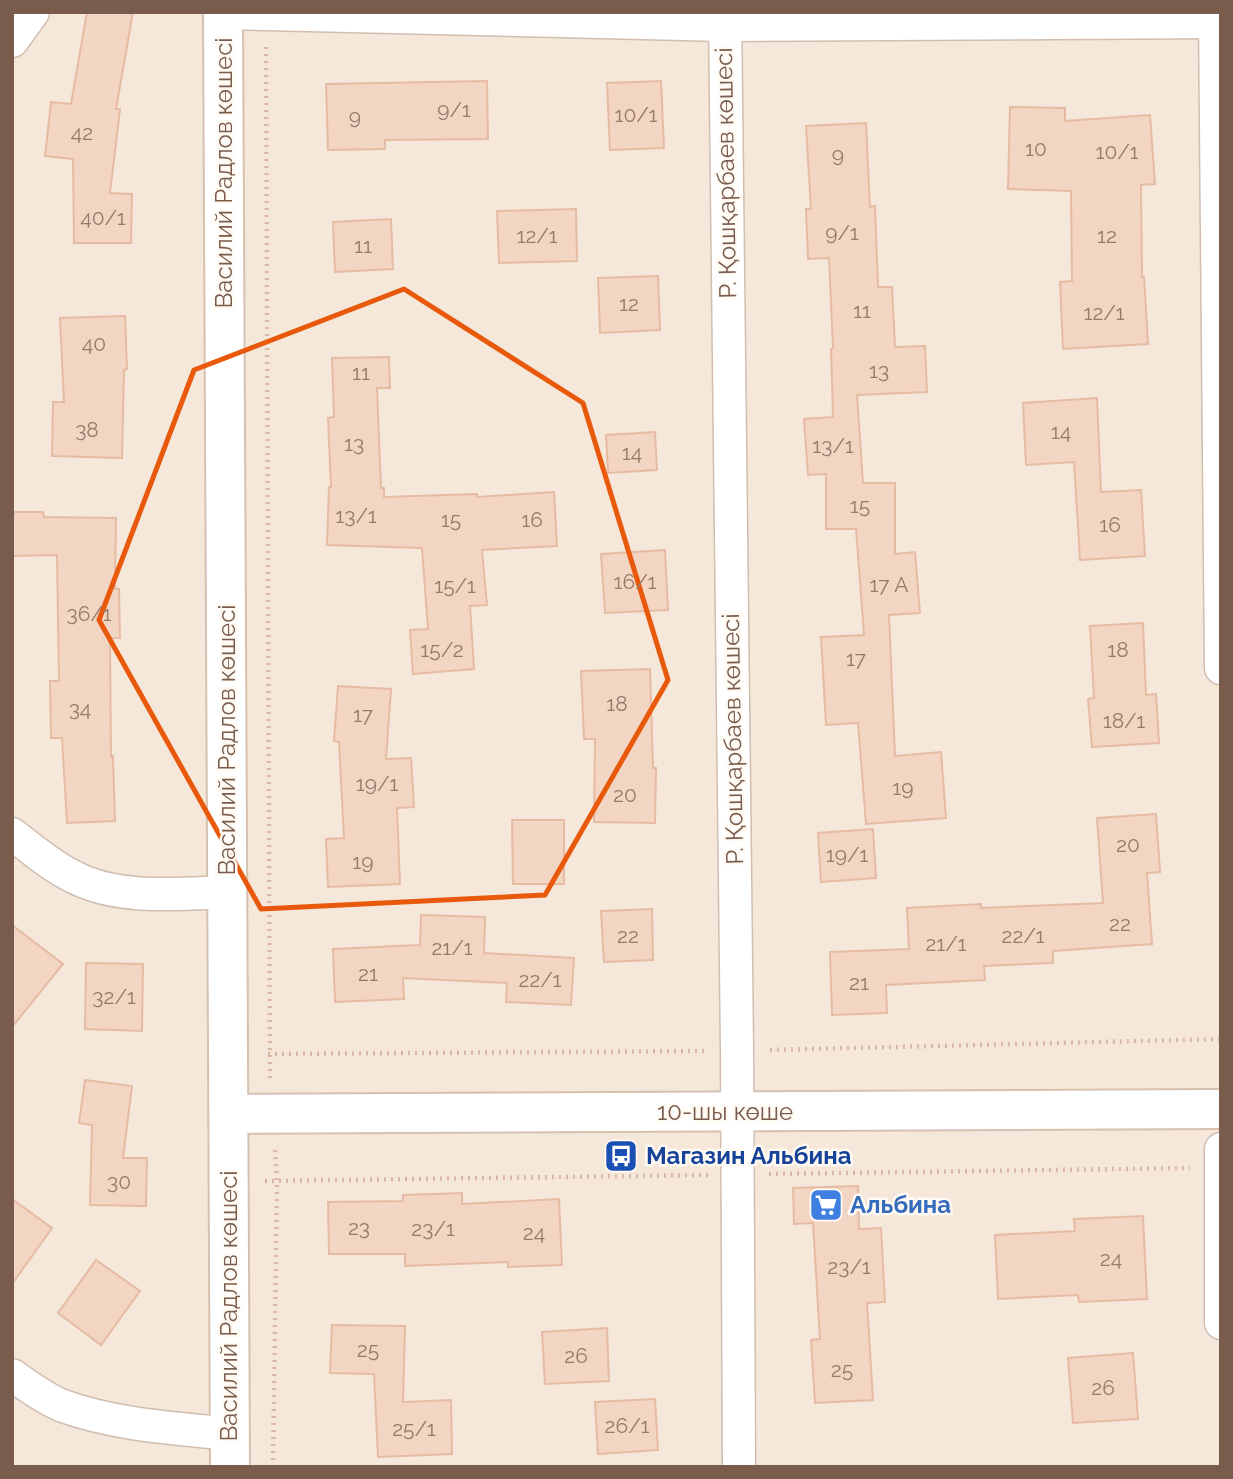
<svg xmlns="http://www.w3.org/2000/svg" width="1233" height="1479" viewBox="0 0 1233 1479" font-family="Raleway,sans-serif">
<style>
.residential{fill:#f5e8da}
.building{fill:#f3d5c3;stroke:#e6bba3;stroke-width:2}
.lines{fill:none;stroke-linecap:round;stroke-linejoin:round}
.street-casing{stroke:#d1beb0;stroke-width:35}
.secondary-casing{stroke:#d6c0b0;stroke-width:42}
.path{stroke:#d9b8a5;stroke-width:4.5;stroke-dasharray:2 5;stroke-linecap:butt}
.street{stroke:#fff;stroke-width:32}
.secondary{stroke:#fff;stroke-width:38}
.marked{fill:none;stroke:#e8590c;stroke-width:5;stroke-linejoin:round}
.labels{text-anchor:middle;stroke-width:5;stroke-linejoin:round;paint-order:stroke}
.number-label{font-size:21px;fill:#987a6a}
.street-label{font-size:24px;fill:#7a5c4d;stroke:#fffaf3}
.transit-label{font-size:24px;font-weight:bold;fill:#164399;stroke:#fffaf3;text-anchor:start}
.shop-label{font-size:24px;font-weight:bold;fill:#366cbe;stroke:#fffaf3;text-anchor:start}
</style>
<rect width="100%" height="100%" fill="#fdf6ec"/>
<rect class="residential" x="12" y="12" width="1209" height="1455"/>
<g class="building">
<polygon points="87,12 133,12 116,109 120,109 110,193 132,194 131,243 74,243 73,159 45,156 51,102 71,104"/>
<polygon points="487,81 488,139 385,140 385,149 328,150 326,84"/>
<polygon points="661,81 664,148 610,150 607,83"/>
<polygon points="1010,107 1065,108 1065,121 1150,115 1155,184 1141,185 1142,277 1144,277 1148,344 1063,349 1060,282 1072,281 1071,191 1008,189"/>
<polygon points="866,123 870,207 875,206 878,287 892,287 895,347 925,346 927,392 857,395 863,483 895,483 895,554 915,552 920,613 889,615 895,756 941,752 946,818 866,824 858,723 826,725 821,637 864,635 856,529 826,529 826,474 808,475 804,419 833,417 831,349 833,348 829,258 808,259 806,209 811,209 806,126"/>
<polygon points="576,209 577,261 499,263 497,211"/>
<polygon points="391,219 393,269 335,272 333,222"/>
<polygon points="658,276 660,330 600,333 598,278"/>
<polygon points="125,316 127,369 124,370 122,458 52,456 53,402 64,402 60,318"/>
<polygon points="389,357 390,388 377,388 381,488 384,488 384,497 477,494 477,497 554,492 557,546 482,550 487,605 470,606 474,669 413,674 410,630 428,629 422,548 327,545 329,487 331,487 328,418 334,417 332,358"/>
<polygon points="1097,398 1101,492 1141,490 1145,556 1080,560 1074,462 1026,465 1023,403"/>
<polygon points="655,432 657,470 608,473 606,435"/>
<polygon points="12,512 43,512 44,517 116,518 115,589 119,589 120,638 110,638 111,757 113,756 115,821 67,823 62,738 51,738 50,681 59,681 57,555 12,556"/>
<polygon points="665,550 668,610 605,613 601,554"/>
<polygon points="1143,623 1146,695 1156,694 1159,743 1092,747 1088,699 1094,698 1090,626"/>
<polygon points="650,669 653,768 656,768 655,823 594,822 595,739 584,739 581,671"/>
<polygon points="338,686 391,689 386,759 411,758 414,807 397,808 400,884 328,887 326,839 344,838 339,742 334,741"/>
<polygon points="1156,814 1160,872 1147,873 1152,944 1053,951 1053,963 984,966 985,980 886,985 887,1013 832,1015 830,952 909,949 907,908 981,904 981,908 1103,903 1097,818"/>
<polygon points="512,820 564,820 564,884 513,884"/>
<polygon points="873,829 876,878 821,882 818,833"/>
<polygon points="652,909 653,960 604,962 601,911"/>
<polygon points="421,915 485,917 484,953 574,958 571,1005 506,1002 507,983 403,978 404,999 335,1002 333,949 420,945"/>
<polygon points="12,925 63,964 12,1027"/>
<polygon points="86,963 143,964 142,1031 85,1029"/>
<polygon points="85,1080 132,1086 123,1158 147,1158 146,1206 90,1205 92,1125 79,1123"/>
<polygon points="858,1186 859,1229 881,1228 885,1302 867,1303 873,1400 815,1403 811,1340 820,1339 813,1223 794,1224 793,1188"/>
<polygon points="462,1193 462,1204 559,1199 562,1265 508,1267 508,1262 405,1266 405,1254 329,1254 328,1202 403,1201 403,1195"/>
<polygon points="12,1199 52,1228 12,1284"/>
<polygon points="1143,1216 1147,1299 1079,1302 1078,1295 998,1299 995,1235 1075,1231 1074,1219"/>
<polygon points="96,1260 140,1291 101,1345 58,1313"/>
<polygon points="332,1325 405,1326 403,1402 451,1400 452,1454 378,1457 374,1374 330,1373"/>
<polygon points="607,1328 609,1381 545,1384 542,1332"/>
<polygon points="1133,1353 1138,1419 1073,1423 1068,1358"/>
<polygon points="655,1399 658,1450 598,1454 595,1402"/>
</g>
<g class="lines">
<defs>
<g id="street">
<polyline points="725,12 737,1050 739,1467"/>
<polyline points="1215,12 1221,668"/>
<polyline points="223,13 725,25 1221,22"/>
<polyline points="12,41 33,12"/>
<path d="M12,834C32,849 51,866 74,877C117,900 180,894 227,892"/>
<polyline points="1221,1149 1221,1323"/>
<path d="M12,1375C28,1386 45,1399 63,1406C116,1425 174,1428 230,1434"/>
</g>
<g id="secondary">
<polyline points="223,12 230,1467"/>
<polyline points="229,1114 1221,1109"/>
</g>
</defs>
<use href="#street" class="street-casing"/>
<use href="#secondary" class="secondary-casing"/>
<g class="path">
<polyline points="266,47 270,1078"/>
<polyline points="770,1050 1221,1039"/>
<polyline points="268,1054 706,1051"/>
<polyline points="769,1174 1190,1168"/>
<polyline points="265,1181 708,1175"/>
<polyline points="273,1467 277,1181 275,1149"/>
</g>
<use href="#street" class="street"/>
<use href="#secondary" class="secondary"/>
</g>
<path class="marked" d="M404,289L583,403L668,680L545,895L261,909L99,620L194,370Z"/>
<defs>
<symbol id="bus-square" viewBox="-11 -11 22 22"><rect x="-9" y="-9" width="18" height="18" rx="4" fill="#1a4fb4" stroke="#fffaf3"/><path d="M-5-6H5V4H4V6H2V4H-2V6H-4V4H-5ZM-3.5-4V0h7V-4ZM-3.5 1.2v1.5H-2V1.2ZM2 1.2v1.5H3.5V1.2Z" fill="#fff"/></symbol>
<symbol id="supermarket-square" viewBox="-11 -11 22 22"><rect x="-9" y="-9" width="18" height="18" rx="4" fill="#3f7fe0" stroke="#fffaf3"/><path d="M-6-5.5h2.5l.6 2H6L4.5 2H-2.5L-4.4-4H-6ZM-1.5 3.2a1.3 1.3 0 1 0 .1 0ZM3 3.2a1.3 1.3 0 1 0 .1 0Z" fill="#fff"/></symbol>
</defs>
<g fill-rule="evenodd">
<use href="#bus-square" x="602" y="1137" width="38" height="38"/>
<use href="#supermarket-square" x="807" y="1186" width="38" height="38"/>
</g>
<g class="labels">
<g class="number-label">
<text x="454" y="117">9/1</text>
<text x="636" y="122">10/1</text>
<text x="355" y="124">9</text>
<text x="82" y="140">42</text>
<text x="1036" y="156">10</text>
<text x="1117" y="159">10/1</text>
<text x="838" y="162">9</text>
<text x="103" y="225">40/1</text>
<text x="842" y="240">9/1</text>
<text x="537" y="243">12/1</text>
<text x="1107" y="243">12</text>
<text x="363" y="253">11</text>
<text x="629" y="311">12</text>
<text x="862" y="318">11</text>
<text x="1104" y="320">12/1</text>
<text x="94" y="351">40</text>
<text x="879" y="378">13</text>
<text x="361" y="380">11</text>
<text x="87" y="437">38</text>
<text x="1061" y="439">14</text>
<text x="354" y="451">13</text>
<text x="833" y="453">13/1</text>
<text x="632" y="460">14</text>
<text x="860" y="513">15</text>
<text x="356" y="523">13/1</text>
<text x="451" y="527">15</text>
<text x="532" y="527">16</text>
<text x="1110" y="532">16</text>
<text x="635" y="589">16/1</text>
<text x="889" y="592">17 А</text>
<text x="455" y="593">15/1</text>
<text x="89" y="621">36/1</text>
<text x="442" y="657">15/2</text>
<text x="1118" y="657">18</text>
<text x="856" y="666">17</text>
<text x="617" y="711">18</text>
<text x="80" y="716">34</text>
<text x="363" y="722">17</text>
<text x="1124" y="728">18/1</text>
<text x="377" y="791">19/1</text>
<text x="903" y="795">19</text>
<text x="625" y="802">20</text>
<text x="1128" y="852">20</text>
<text x="847" y="862">19/1</text>
<text x="363" y="869">19</text>
<text x="1120" y="931">22</text>
<text x="628" y="943">22</text>
<text x="1023" y="943">22/1</text>
<text x="946" y="951">21/1</text>
<text x="452" y="955">21/1</text>
<text x="368" y="981">21</text>
<text x="540" y="987">22/1</text>
<text x="859" y="990">21</text>
<text x="114" y="1004">32/1</text>
<text x="119" y="1189">30</text>
<text x="359" y="1235">23</text>
<text x="433" y="1236">23/1</text>
<text x="534" y="1240">24</text>
<text x="1111" y="1266">24</text>
<text x="849" y="1274">23/1</text>
<text x="368" y="1357">25</text>
<text x="576" y="1363">26</text>
<text x="842" y="1377">25</text>
<text x="1103" y="1395">26</text>
<text x="627" y="1433">26/1</text>
<text x="414" y="1436">25/1</text>
</g>
<g class="street-label">
<text transform="translate(224 173) rotate(-90)" y="8">Василий Радлов көшесі</text>
<text transform="translate(726 173) rotate(-91)" y="8">Р. Қошқарбаев көшесі</text>
<text transform="translate(733 739) rotate(-91)" y="8">Р. Қошқарбаев көшесі</text>
<text transform="translate(227 740) rotate(-90)" y="8">Василий Радлов көшесі</text>
<text x="725" y="1120">10-шы көше</text>
<text transform="translate(229 1306) rotate(-90)" y="8">Василий Радлов көшесі</text>
</g>
<g class="transit-label">
<text x="646" y="1164">Магазин Альбина</text>
</g>
<g class="shop-label">
<text x="850" y="1213">Альбина</text>
</g>
</g>
<rect width="1233" height="1479" fill="none" stroke="#7a5c4d" stroke-width="28"/>
</svg>
